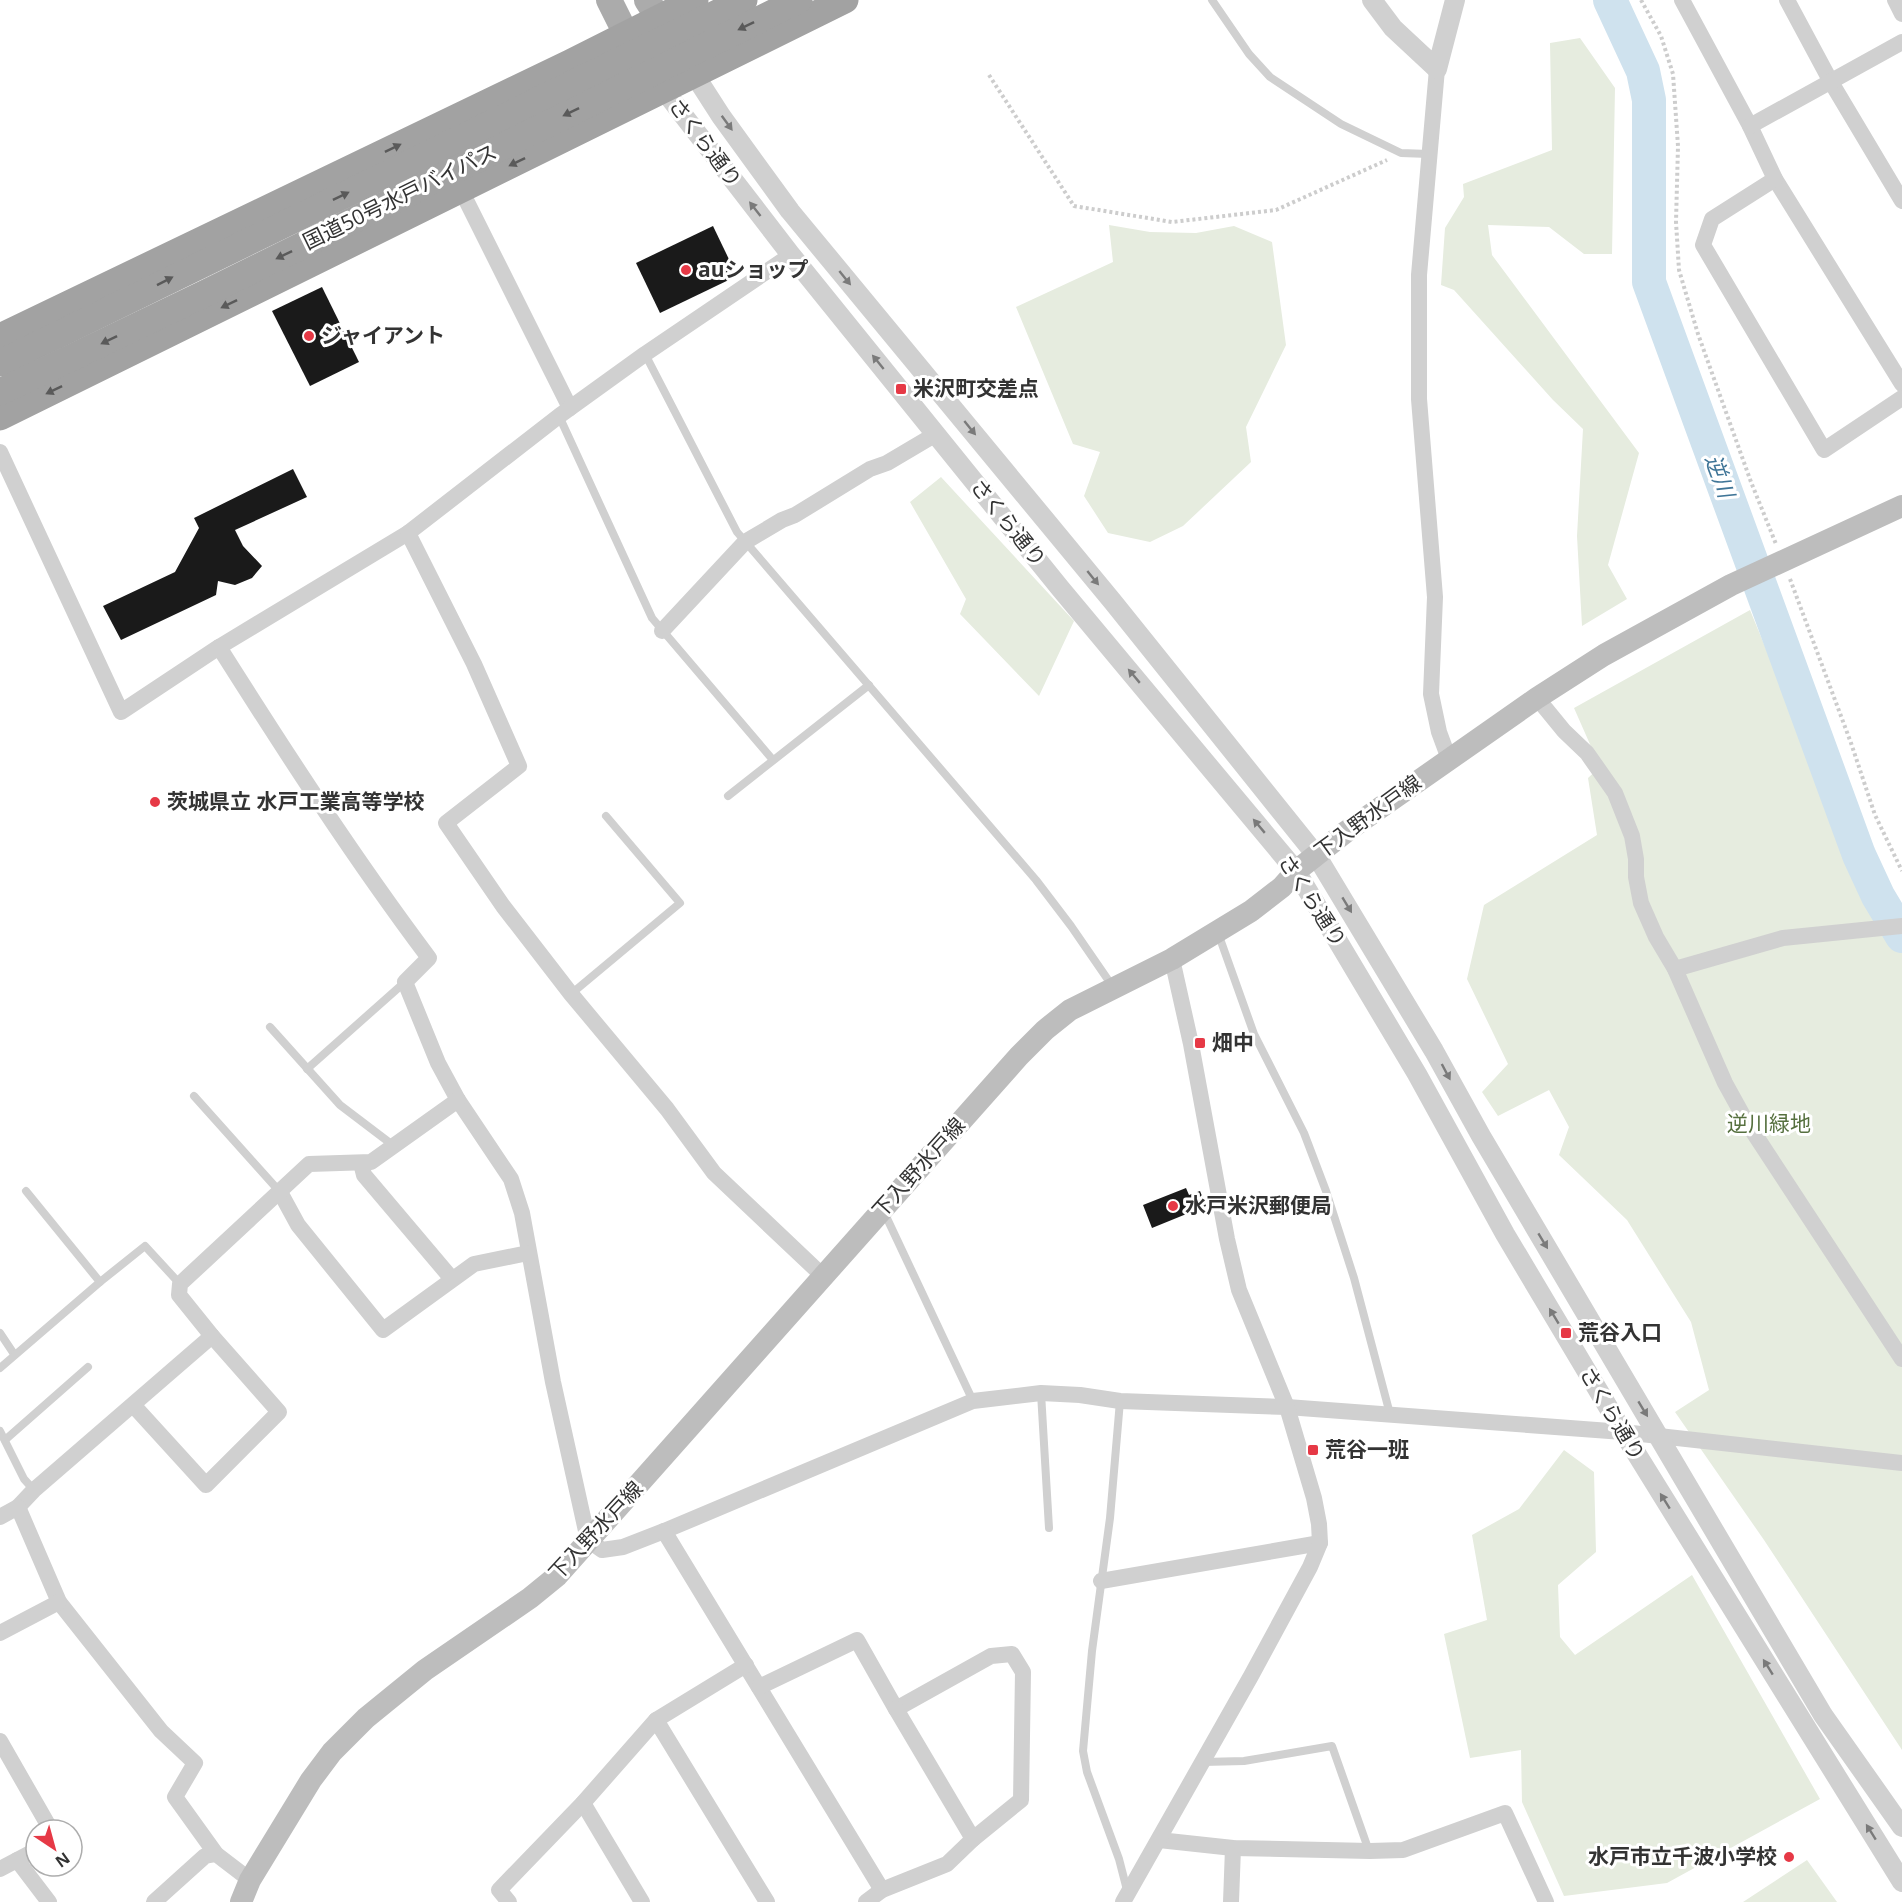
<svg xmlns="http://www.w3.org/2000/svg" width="1902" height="1902" viewBox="0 0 1902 1902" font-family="'Open Sans','Noto Sans JP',sans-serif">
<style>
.green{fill:#e6ecdf}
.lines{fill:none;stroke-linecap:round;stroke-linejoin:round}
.river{stroke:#cfe2ee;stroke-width:34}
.building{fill:#1a1a1a}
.path{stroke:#cdcdcd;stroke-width:4;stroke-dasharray:3 3;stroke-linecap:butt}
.service{stroke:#d0d0d0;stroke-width:8}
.minor{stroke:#d0d0d0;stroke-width:16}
.tertiary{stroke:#d0d0d0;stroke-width:20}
.secondary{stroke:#bdbdbd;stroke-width:22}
.primary{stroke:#ababab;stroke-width:26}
.trunk{stroke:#a2a2a2;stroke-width:27}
.trunk-bridge{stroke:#a2a2a2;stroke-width:27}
.oneway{fill:#5a5a5a}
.oneway2{fill:#7a7a7a}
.poi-dot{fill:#e63946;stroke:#fff;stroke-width:2}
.labels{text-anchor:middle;stroke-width:6;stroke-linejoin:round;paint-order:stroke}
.street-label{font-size:21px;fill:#333;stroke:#fff}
.poi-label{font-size:21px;font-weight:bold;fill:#333;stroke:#fff;text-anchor:start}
.park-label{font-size:21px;fill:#56703f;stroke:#fff}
.water-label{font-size:22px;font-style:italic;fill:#3f7597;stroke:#fff}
</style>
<rect width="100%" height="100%" fill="#fff"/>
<g class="green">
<polygon points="1580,38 1615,88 1612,254 1584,254 1549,227 1488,225 1492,255 1639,453 1608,565 1627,599 1582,626 1577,536 1583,429 1553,400 1454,290 1441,285 1445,228 1464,197 1463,184 1552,150 1550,43"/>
<polygon points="1109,225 1150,232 1196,233 1234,226 1272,242 1286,345 1246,427 1251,462 1183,526 1150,542 1108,533 1084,496 1100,452 1073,444 1016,307 1113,262"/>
<polygon points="941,477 1074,621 1039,696 960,614 966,599 910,502"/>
<polygon points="1750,610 1885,938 1902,937 1902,1750 1764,1540 1675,1412 1709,1390 1691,1322 1627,1220 1559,1155 1569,1127 1549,1090 1498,1116 1482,1092 1508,1064 1467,979 1484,905 1597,835 1588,778 1600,767 1574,708"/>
<polygon points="1564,1450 1594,1472 1596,1552 1558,1585 1560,1637 1575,1655 1692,1575 1820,1799 1667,1883 1564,1896 1522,1802 1521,1750 1470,1758 1444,1634 1487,1620 1472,1535 1519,1509"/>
<polygon points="1807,1860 1837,1902 1743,1902"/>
</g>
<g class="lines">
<polyline class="river" points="1610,0 1643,71 1649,100 1649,282 1859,855 1878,896 1902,936"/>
</g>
<g class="building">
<polygon points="713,226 737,276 660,313 636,263"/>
<polygon points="322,287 359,362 310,386 272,311"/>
<polygon points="293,469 307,497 235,530 243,546 262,566 252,578 235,585 218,581 216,595 121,640 103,606 175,572 199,528 194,518"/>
<polygon points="1186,1188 1189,1195 1200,1191 1206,1206 1152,1228 1143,1205"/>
</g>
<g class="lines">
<g class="path">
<polyline points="1641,0 1661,36 1673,74 1678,146 1676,222 1679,270 1698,334 1751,482 1776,544"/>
<polyline points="989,75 1074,206 1172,222 1276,210 1387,160"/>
<polyline points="1790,579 1851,743 1875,815 1902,871"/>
</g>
<g class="service">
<polyline points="1212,0 1249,54 1270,77 1341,124 1401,153 1429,154"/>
<polyline points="645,354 737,532 1036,880 1071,926 1113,987"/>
<polyline points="559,416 652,618 773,760"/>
<polyline points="728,796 869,685"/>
<polyline points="1218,933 1254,1034 1304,1133 1326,1191 1354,1278 1390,1414"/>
<polyline points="571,994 680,903 606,816"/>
<polyline points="270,1027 340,1105 394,1146"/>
<polyline points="307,1069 405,982"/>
<polyline points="194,1096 280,1192"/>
<polyline points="26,1191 100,1282"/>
<polyline points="884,1212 973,1401"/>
<polyline points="0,1333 14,1354"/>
<polyline points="0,1368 100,1282 145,1246 180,1284"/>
<polyline points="1041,1393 1049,1528"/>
<polyline points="1120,1401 1110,1518 1092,1651 1083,1751 1087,1772 1119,1859 1127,1890"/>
<polyline points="0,1431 24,1479 34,1490"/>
<polyline points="5,1440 88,1367"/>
<polyline points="1203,1762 1244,1761 1332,1746 1369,1851"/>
</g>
<g class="minor">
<polyline points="1682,0 1750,126 1775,179 1902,384"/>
<polyline points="1787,0 1831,82 1902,201"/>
<polyline points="1895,0 1902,14"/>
<polyline points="1437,69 1419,275 1419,399 1435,597 1431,694 1439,732 1449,759"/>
<polyline points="1750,126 1902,42"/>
<polyline points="1775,179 1712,219 1703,245 1824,450 1902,398"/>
<polyline points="461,190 570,408"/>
<polyline points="0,452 121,712 219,647 408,533 559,416 645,354 791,255"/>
<polyline points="408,533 474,664 519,766 446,823 503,906 571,994 667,1109 714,1173 824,1277"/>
<polyline points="662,631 745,542 782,520 795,515 870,469 887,463 936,434"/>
<path d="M219,647C286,753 354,858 429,958L405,982L438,1063L458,1100L511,1179L522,1213L553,1382L588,1540L602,1550L623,1547L664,1531L973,1401L1041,1393L1080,1395L1120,1401L1287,1407L1623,1432L1902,1463"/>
<polyline points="1537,698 1564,731 1587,753 1615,793 1632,836 1636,859 1636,877 1641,903 1656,937 1675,969 1725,1083 1746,1121 1902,1359"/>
<polyline points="1675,969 1783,938 1902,926"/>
<polyline points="361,1163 364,1175 452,1279"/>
<polyline points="280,1192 298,1225 383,1330 474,1264 528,1253"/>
<polyline points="134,1406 206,1485 279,1412 212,1336 179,1295 180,1284 309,1164 371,1162 458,1100"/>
<polyline points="18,1507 34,1490 212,1336"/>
<polyline points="0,1517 18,1507 59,1602 161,1731 195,1763 175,1797 216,1854"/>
<polyline points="664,1531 882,1890"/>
<polyline points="1101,1581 1320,1543"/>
<polyline points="0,1633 59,1602"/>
<polyline points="759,1687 857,1640 896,1709 991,1656 1012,1654 1023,1672 1021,1800 973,1839 947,1864 882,1890 866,1902"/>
<polyline points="896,1709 973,1839"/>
<polyline points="656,1720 767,1902"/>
<polyline points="0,1741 51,1830"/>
<polyline points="583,1803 642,1902"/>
<polyline points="1159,1840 1233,1848 1370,1851 1403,1850 1505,1813 1546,1902"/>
<polyline points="17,1860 49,1902"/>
<polyline points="0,1869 36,1850"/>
<polyline points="154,1902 205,1856 216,1854 250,1880"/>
<polyline points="509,1902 499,1890 583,1803 656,1720 746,1665"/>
<polyline points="1123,1902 1251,1676 1310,1567 1320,1543 1319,1524 1314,1498 1287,1407 1239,1290 1227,1239 1191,1044 1172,959"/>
<polyline points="1231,1902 1233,1848"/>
</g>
<g class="tertiary">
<polyline points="1372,0 1393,28 1437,69 1455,0"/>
<polyline points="694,74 721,116 790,211 1113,602 1316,855 1434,1051 1481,1136 1823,1715 1902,1827"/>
<polyline points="663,89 791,255 1060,588 1296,871 1417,1074 1505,1234 1623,1432 1902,1882"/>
</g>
<polyline class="secondary" points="241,1902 250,1880 311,1780 332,1752 366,1718 425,1670 530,1598 557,1576 1019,1056 1045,1030 1070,1010 1172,959 1251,911 1282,887 1296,871 1347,831 1537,698 1604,655 1731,585 1902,506"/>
<g class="primary">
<polyline points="609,0 626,34 638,51"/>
<polyline points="647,0 669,35"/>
</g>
<g class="trunk">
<polyline points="0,337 570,63 695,0"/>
<polyline points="0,417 845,0"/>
</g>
<g class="trunk-bridge">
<polyline points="0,363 744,0"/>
<polyline points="0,392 204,294 799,0"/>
</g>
</g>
<defs><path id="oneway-solid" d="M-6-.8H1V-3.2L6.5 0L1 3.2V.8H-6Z" transform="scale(1.5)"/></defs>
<g class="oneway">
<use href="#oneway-solid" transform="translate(746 26) rotate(154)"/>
<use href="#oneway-solid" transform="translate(571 112) rotate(154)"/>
<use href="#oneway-solid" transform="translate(393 148) rotate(-26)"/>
<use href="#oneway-solid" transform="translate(517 162) rotate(154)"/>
<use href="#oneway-solid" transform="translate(341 196) rotate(-26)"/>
<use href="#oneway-solid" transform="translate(284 255) rotate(154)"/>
<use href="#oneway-solid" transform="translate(165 281) rotate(-27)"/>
<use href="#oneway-solid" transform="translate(229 304) rotate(154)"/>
<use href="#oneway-solid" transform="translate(109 340) rotate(154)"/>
<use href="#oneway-solid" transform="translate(54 390) rotate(154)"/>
</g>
<g class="oneway2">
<use href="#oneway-solid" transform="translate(727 123) rotate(54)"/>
<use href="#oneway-solid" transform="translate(755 209) rotate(-128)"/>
<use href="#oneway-solid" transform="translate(845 278) rotate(51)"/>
<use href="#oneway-solid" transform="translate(878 362) rotate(-129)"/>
<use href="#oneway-solid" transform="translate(970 428) rotate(51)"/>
<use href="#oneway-solid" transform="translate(1093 578) rotate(51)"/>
<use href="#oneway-solid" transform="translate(1134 676) rotate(-130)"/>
<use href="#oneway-solid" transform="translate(1259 826) rotate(-130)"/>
<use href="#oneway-solid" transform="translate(1347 905) rotate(59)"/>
<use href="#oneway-solid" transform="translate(1446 1072) rotate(62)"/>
<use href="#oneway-solid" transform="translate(1543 1241) rotate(59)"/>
<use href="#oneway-solid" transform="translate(1554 1316) rotate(-121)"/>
<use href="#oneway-solid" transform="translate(1643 1409) rotate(59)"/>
<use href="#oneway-solid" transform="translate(1665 1501) rotate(-122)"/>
<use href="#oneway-solid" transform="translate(1768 1667) rotate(-122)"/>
<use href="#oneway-solid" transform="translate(1871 1832) rotate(-122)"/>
</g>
<g class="poi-dot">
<circle cx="686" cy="270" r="6"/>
<circle cx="309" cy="336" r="6"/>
<rect x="895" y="383" width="12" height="12" rx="3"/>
<circle cx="155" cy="802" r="6"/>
<rect x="1194" y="1037" width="12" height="12" rx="3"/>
<circle cx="1173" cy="1206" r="6"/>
<rect x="1560" y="1327" width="12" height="12" rx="3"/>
<rect x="1307" y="1444" width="12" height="12" rx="3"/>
<circle cx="1789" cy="1857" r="6"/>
</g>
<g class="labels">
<g class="street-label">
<text transform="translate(705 143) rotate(53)" y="7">さくら通り</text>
<text transform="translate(400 197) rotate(-26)" y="7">国道50号水戸バイパス</text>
<text transform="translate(1008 523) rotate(51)" y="7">さくら通り</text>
<text transform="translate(1368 817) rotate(-36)" y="7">下入野水戸線</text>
<text transform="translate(1312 901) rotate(57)" y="7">さくら通り</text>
<text transform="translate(919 1168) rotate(-48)" y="7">下入野水戸線</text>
<text transform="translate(1612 1414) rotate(59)" y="7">さくら通り</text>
<text transform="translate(596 1531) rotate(-47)" y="7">下入野水戸線</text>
</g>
<g class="poi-label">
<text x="698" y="277">auショップ</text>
<text x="321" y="343">ジャイアント</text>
<text x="913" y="396">米沢町交差点</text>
<text x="167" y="809">茨城県立 水戸工業高等学校</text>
<text x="1212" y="1050">畑中</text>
<text x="1185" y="1213">水戸米沢郵便局</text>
<text x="1578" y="1340">荒谷入口</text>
<text x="1325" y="1457">荒谷一班</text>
<text x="1777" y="1864" text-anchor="end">水戸市立千波小学校</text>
</g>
<g class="park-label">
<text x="1769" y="1131">逆川緑地</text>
</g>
<g class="water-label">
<text transform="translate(1720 476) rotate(70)" y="8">逆川</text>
</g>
</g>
<g transform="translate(54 1848) rotate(144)"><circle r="28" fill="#ffffff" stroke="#adadad" stroke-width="1.5"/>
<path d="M0-4.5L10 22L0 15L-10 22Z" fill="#e63946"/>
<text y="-9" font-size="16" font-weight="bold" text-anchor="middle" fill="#333333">N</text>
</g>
</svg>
